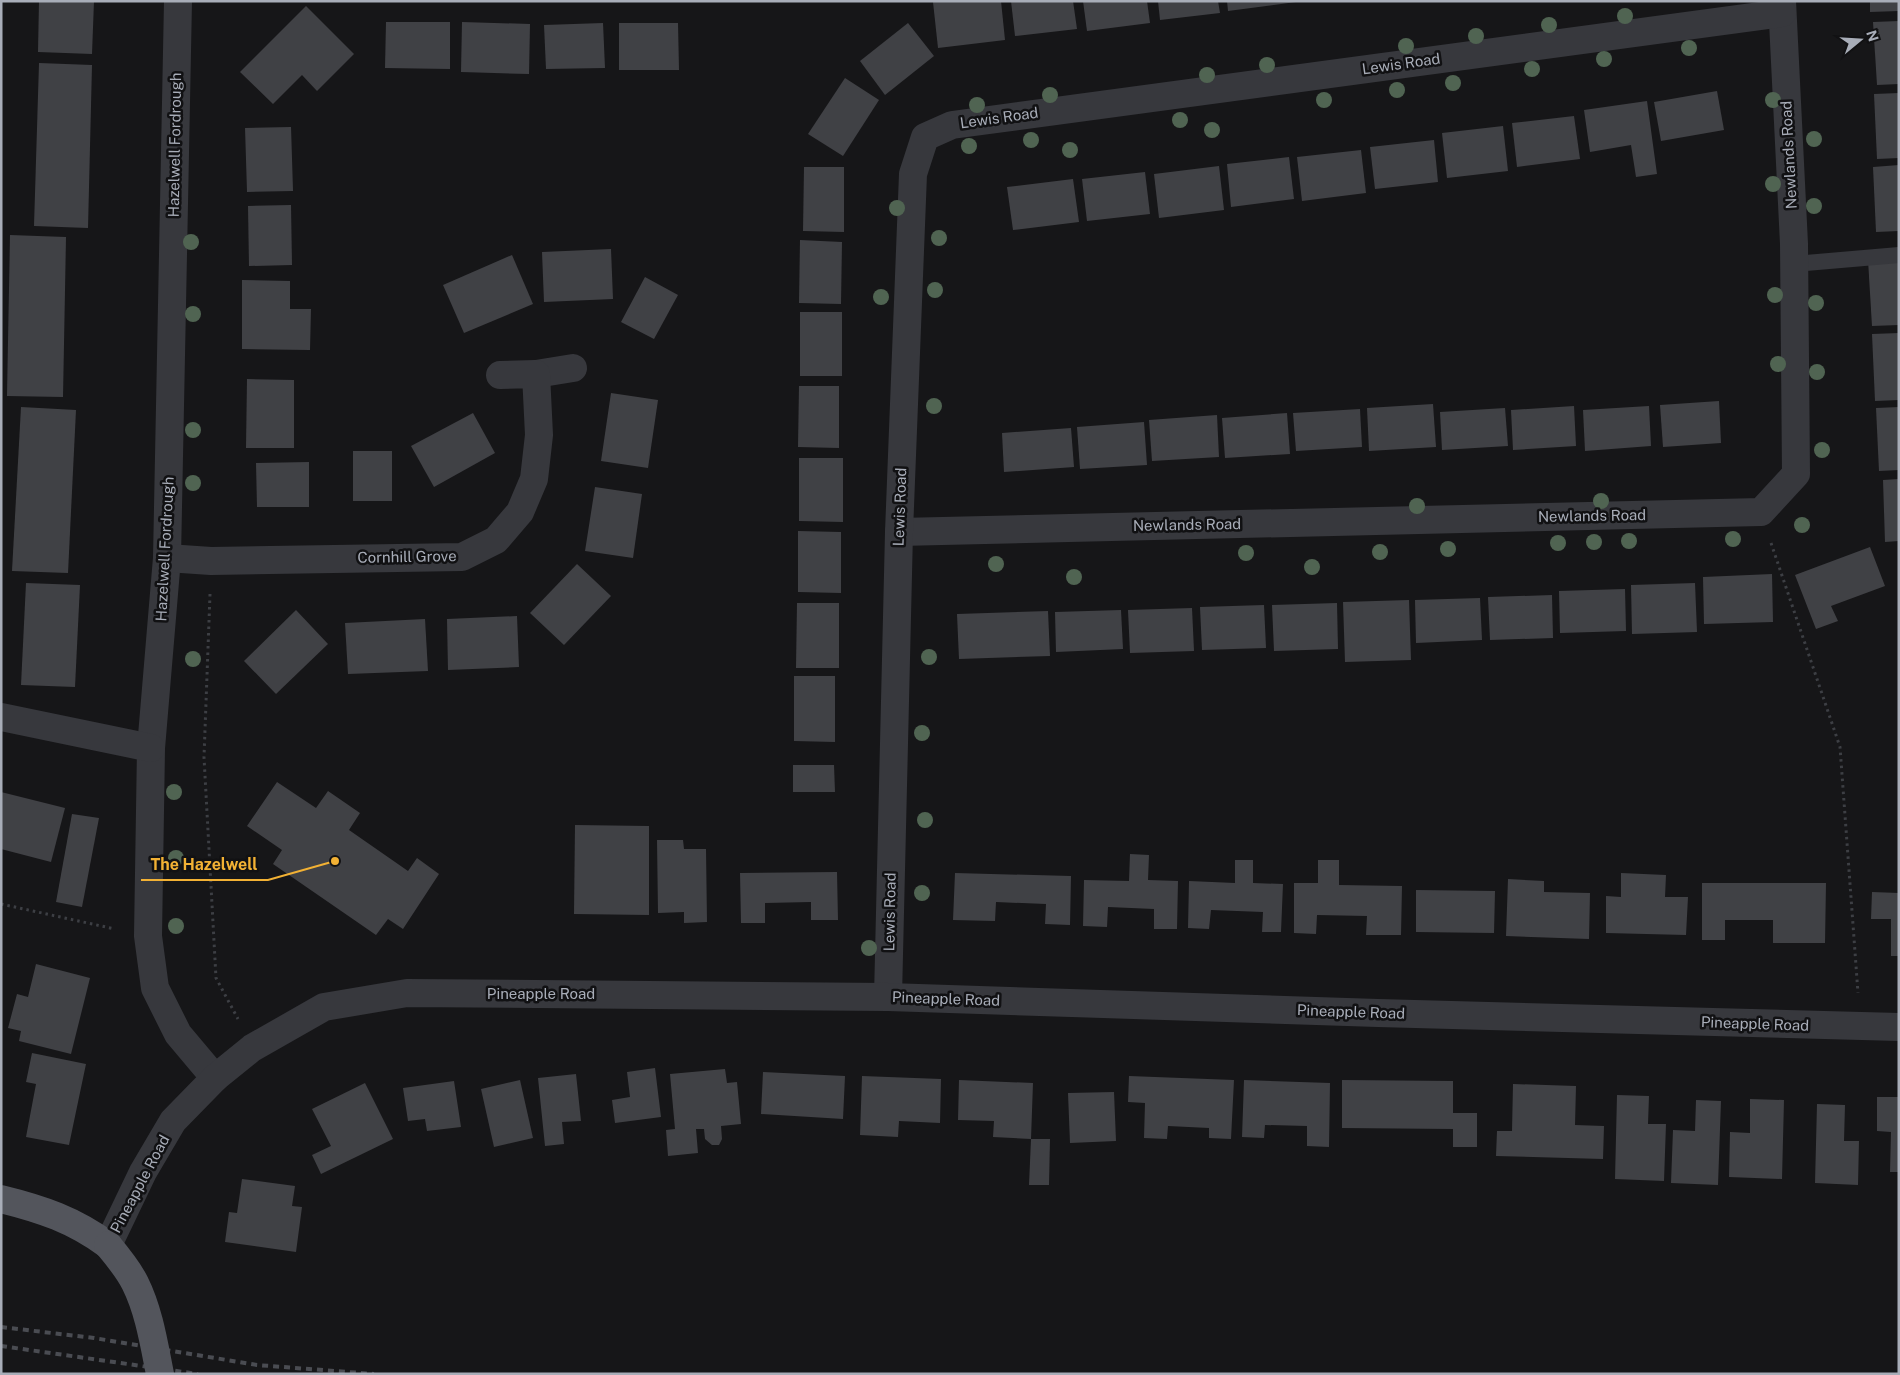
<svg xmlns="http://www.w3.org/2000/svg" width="1900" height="1375" viewBox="0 0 1900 1375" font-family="'Public Sans',sans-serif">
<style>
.building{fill:#404145}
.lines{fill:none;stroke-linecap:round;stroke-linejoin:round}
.path{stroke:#3d3f44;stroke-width:3;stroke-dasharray:2.5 4;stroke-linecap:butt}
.service{stroke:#37383d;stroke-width:16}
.minor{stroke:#37383d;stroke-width:28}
.primary{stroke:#53555c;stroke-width:28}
.rail{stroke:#4a4c52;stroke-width:4;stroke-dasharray:6 5;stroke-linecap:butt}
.primary-bridge{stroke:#53555c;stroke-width:28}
.tree{fill:#506452}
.labels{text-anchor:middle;stroke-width:5;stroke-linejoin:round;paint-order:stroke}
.street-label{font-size:15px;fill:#a8adb8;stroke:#111113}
.leader{fill:none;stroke:#f2b134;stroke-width:2}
.callout-dot{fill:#f2b134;stroke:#111113;stroke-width:2}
.callout-label{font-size:16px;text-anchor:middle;font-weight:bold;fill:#f2b134;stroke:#111113;stroke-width:5;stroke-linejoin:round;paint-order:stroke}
</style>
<rect width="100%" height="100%" fill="#161618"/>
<g class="building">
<polygon points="39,1 94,1 92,54 38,52"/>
<polygon points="936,1 1001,1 1005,40 938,48 933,2"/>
<polygon points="1011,1 1073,1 1077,29 1015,36"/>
<polygon points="1083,1 1147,1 1150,23 1087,31"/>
<polygon points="1158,1 1218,1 1220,13 1160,20"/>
<polygon points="1227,1 1296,1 1296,2 1228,11"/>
<polygon points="1870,1 1899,1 1899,11 1870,12"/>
<polygon points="306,6 354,54 317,91 302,75 273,104 240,72"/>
<polygon points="1899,21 1899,84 1877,85 1873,22"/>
<polygon points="386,22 450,22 450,69 385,68"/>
<polygon points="462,22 530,24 529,74 461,72"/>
<polygon points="603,23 605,68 546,69 544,25"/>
<polygon points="619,23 678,23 679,70 619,70"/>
<polygon points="908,23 934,56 885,95 860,61"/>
<polygon points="39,63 92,65 88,228 34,226"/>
<polygon points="845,78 879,100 843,156 808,134"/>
<polygon points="1717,91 1724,130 1661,141 1654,102"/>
<polygon points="1899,93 1899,158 1877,159 1874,94"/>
<polygon points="1647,101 1657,174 1636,177 1631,145 1590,152 1584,110"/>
<polygon points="1574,116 1580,159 1517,167 1512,123"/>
<polygon points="1503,126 1508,171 1447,178 1442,133"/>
<polygon points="291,127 293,191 247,192 245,128"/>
<polygon points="1434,140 1438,182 1375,189 1370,147"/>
<polygon points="1361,150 1366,193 1302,201 1297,157"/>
<polygon points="1289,157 1294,199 1231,207 1227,164"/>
<polygon points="1899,165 1899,231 1876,232 1873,167"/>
<polygon points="1219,166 1224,210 1159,218 1154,174"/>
<polygon points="804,167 844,167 844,232 803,231"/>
<polygon points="1145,172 1150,214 1087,221 1082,179"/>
<polygon points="1073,179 1079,222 1013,230 1007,187"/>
<polygon points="291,205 292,265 249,266 248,206"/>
<polygon points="10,235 66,237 63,397 7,396"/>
<polygon points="800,240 842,242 841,304 799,303"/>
<polygon points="611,249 613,299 544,302 542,252"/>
<polygon points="512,255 533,304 464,333 443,285"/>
<polygon points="1899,259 1899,325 1872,326 1868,260"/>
<polygon points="645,277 678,295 654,339 621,322"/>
<polygon points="242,280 290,281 290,309 311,309 310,350 242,349"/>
<rect x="800" y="312" width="42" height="64"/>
<polygon points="1899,333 1899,400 1875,401 1872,334"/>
<polygon points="247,379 294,380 294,448 246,448"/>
<polygon points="799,386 839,386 839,448 798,447"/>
<polygon points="611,393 658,400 648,468 601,461"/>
<polygon points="1719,401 1721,443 1663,447 1660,405"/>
<polygon points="1433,404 1436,447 1369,451 1367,408"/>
<polygon points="1574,406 1576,446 1513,450 1511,410"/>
<polygon points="1649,406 1651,446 1585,451 1583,410"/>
<polygon points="21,407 76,410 68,573 12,571"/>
<polygon points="1899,407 1899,470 1879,471 1876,408"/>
<polygon points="1505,408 1508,446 1442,450 1440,412"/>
<polygon points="1360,409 1362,447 1296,451 1293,413"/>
<polygon points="473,413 495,453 434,487 411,446"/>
<polygon points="1287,413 1290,454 1225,458 1222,418"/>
<polygon points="1217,415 1219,457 1152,461 1149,420"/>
<polygon points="1144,422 1147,465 1080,469 1077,427"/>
<polygon points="1071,428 1074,467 1004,472 1002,433"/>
<rect x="353" y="451" width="39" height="50"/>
<polygon points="799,458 843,458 843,522 799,521"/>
<polygon points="309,462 309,507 257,507 256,463"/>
<polygon points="1899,479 1899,541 1885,542 1883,480"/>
<polygon points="595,487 642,494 633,558 585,551"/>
<polygon points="798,531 841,532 841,593 798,592"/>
<polygon points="1870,547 1885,586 1831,606 1838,621 1816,629 1795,575"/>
<polygon points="577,564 611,596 564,645 530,613"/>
<polygon points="1772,574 1773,622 1704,624 1703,577"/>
<polygon points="26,583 80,585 75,687 21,685"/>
<polygon points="1695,583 1697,632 1632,634 1631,585"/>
<polygon points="1625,589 1626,631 1560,633 1559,591"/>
<polygon points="1552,595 1553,638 1490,640 1488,597"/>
<polygon points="1480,598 1482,640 1416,643 1415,600"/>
<polygon points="1409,600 1411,660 1345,662 1343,602"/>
<polygon points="797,603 839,603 839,668 796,668"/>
<polygon points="1337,603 1338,649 1274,651 1272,605"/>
<polygon points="1264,605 1266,648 1202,650 1200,607"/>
<polygon points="1192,608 1194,651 1130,653 1128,610"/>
<polygon points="296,610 328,644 276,694 244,661"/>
<polygon points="1121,610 1123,649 1056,652 1055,612"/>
<polygon points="1048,611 1050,656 959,659 957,614"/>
<polygon points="517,616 519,667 448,670 447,619"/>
<polygon points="425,619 428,671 348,674 345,623"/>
<polygon points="794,676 835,676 835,742 794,741"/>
<polygon points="793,765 834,765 835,792 793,792"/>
<polygon points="277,782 316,808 328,791 360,813 349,830 408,871 417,858 439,874 403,929 388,919 376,935 273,864 282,850 247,826"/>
<polygon points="1,792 65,808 51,862 1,849"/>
<polygon points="72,814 99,818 82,907 56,902"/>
<polygon points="575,825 649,826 649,915 574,914"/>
<polygon points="657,840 683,840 684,849 706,849 707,922 684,923 684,912 658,913"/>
<polygon points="1130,854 1149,855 1148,880 1178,881 1177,929 1154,929 1154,909 1108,907 1107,927 1083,926 1084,880 1129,881"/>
<polygon points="1235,860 1253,860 1253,883 1283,884 1281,932 1262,932 1263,912 1211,910 1209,929 1188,928 1189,881 1235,883"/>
<polygon points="1318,860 1339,860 1339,885 1402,886 1401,935 1366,935 1367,916 1317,915 1316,934 1294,933 1294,883 1318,883"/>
<polygon points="837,872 838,920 811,920 811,902 765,903 765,923 741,923 740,873"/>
<polygon points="955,873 1071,876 1070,925 1045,924 1046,904 996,902 995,921 953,920"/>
<polygon points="1621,873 1666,875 1665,897 1688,897 1686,935 1606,933 1606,896 1621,897"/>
<polygon points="1508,879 1544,881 1544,892 1590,893 1589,939 1506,936"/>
<polygon points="1702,883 1826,883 1825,943 1773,943 1773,920 1725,920 1725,940 1702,940"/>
<polygon points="1416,890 1495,891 1494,933 1416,932"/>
<polygon points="1872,892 1899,893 1899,956 1891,956 1891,919 1871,919"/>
<polygon points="36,964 90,978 71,1054 19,1041 21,1031 8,1028 17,994 28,997"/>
<polygon points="32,1053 86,1064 69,1145 26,1137 36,1084 26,1082"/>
<polygon points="655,1068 661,1117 615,1123 612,1100 630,1097 627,1072"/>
<polygon points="725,1069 727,1083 737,1082 741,1124 721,1126 722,1139 719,1145 712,1145 705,1139 704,1129 696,1129 698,1153 668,1156 666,1130 675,1129 670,1074"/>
<polygon points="763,1072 845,1076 843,1119 761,1114"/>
<polygon points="576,1074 581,1121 562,1122 564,1144 545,1146 538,1078"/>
<polygon points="862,1076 941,1079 940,1123 899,1121 898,1137 860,1135"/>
<polygon points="1129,1076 1234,1080 1231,1139 1209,1138 1209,1128 1168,1126 1167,1139 1144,1138 1145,1103 1128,1102"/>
<polygon points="520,1080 533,1138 494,1147 481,1089"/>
<polygon points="959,1080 1033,1083 1031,1139 993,1137 994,1121 958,1120"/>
<polygon points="1244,1080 1330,1083 1329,1147 1307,1146 1307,1126 1265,1125 1264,1138 1242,1137"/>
<polygon points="1342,1080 1453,1081 1453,1113 1477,1113 1477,1147 1453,1147 1453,1129 1342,1128"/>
<polygon points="454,1081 461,1127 427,1131 425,1119 408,1121 403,1088"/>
<polygon points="365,1083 393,1139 321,1174 312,1155 331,1146 312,1109"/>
<polygon points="1513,1084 1576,1086 1575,1125 1604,1126 1603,1159 1496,1156 1497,1131 1512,1131"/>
<polygon points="1114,1092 1116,1141 1070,1143 1068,1093"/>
<polygon points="1617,1095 1649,1096 1648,1124 1666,1124 1664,1181 1615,1179"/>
<polygon points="1877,1097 1899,1097 1899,1172 1890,1172 1891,1132 1877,1131"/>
<polygon points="1750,1099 1784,1100 1782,1179 1729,1177 1730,1132 1750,1133"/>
<polygon points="1696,1100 1721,1101 1718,1185 1671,1183 1673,1130 1695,1131"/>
<polygon points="1817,1104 1845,1105 1844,1141 1859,1141 1858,1185 1815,1183"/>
<polygon points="1031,1139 1050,1139 1049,1185 1029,1185"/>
<polygon points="242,1179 295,1186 292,1206 302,1207 296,1252 225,1242 229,1212 237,1213"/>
</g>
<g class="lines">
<g class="path">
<polyline points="1771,543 1840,747 1858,993"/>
<polyline points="210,594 204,757 216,978 238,1019"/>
<polyline points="1,904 115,929"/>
</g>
<polyline class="service" points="1794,264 1899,255"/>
<g class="minor">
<polyline points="178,1 167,558 151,748 148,936 155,988 178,1034 215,1078"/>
<polyline points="536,374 573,368"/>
<polyline points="899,532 1761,512 1796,474 1794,244 1782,1"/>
<polyline points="167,558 211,561 462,557 496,540 520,512 534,479 539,435 536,374 500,375"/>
<polyline points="1,717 151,748"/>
<polyline points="888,997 899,532 913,174 925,137 952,125 1782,13"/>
<polyline points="108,1245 143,1172 173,1121 215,1078 252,1048 324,1007 407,993 888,997 1378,1013 1899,1027"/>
</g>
<path class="primary" d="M1,1199C42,1209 74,1220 108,1245"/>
<g class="rail">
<polyline points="1,1327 94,1338 257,1365 374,1374"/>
<polyline points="1,1346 198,1374"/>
</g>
<path class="primary-bridge" d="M108,1245C118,1257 128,1269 135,1283C149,1311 154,1344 160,1374"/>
</g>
<g class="tree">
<circle cx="1625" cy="16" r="8"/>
<circle cx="1549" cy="25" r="8"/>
<circle cx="1476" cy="36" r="8"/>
<circle cx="1406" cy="46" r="8"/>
<circle cx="1689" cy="48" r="8"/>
<circle cx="1604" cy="59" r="8"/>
<circle cx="1267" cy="65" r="8"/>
<circle cx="1532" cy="69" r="8"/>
<circle cx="1207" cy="75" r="8"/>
<circle cx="1453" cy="83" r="8"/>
<circle cx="1397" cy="90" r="8"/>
<circle cx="1050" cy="95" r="8"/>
<circle cx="1324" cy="100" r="8"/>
<circle cx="1773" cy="100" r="8"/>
<circle cx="977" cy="105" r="8"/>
<circle cx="1180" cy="120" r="8"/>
<circle cx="1212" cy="130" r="8"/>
<circle cx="1814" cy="139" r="8"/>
<circle cx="1031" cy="140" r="8"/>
<circle cx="969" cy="146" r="8"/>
<circle cx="1070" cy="150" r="8"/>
<circle cx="1773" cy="184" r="8"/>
<circle cx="1814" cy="206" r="8"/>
<circle cx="897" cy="208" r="8"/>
<circle cx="939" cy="238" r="8"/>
<circle cx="191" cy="242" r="8"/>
<circle cx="935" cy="290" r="8"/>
<circle cx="1775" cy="295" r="8"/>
<circle cx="881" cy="297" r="8"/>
<circle cx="1816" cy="303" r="8"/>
<circle cx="193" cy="314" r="8"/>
<circle cx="1778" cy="364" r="8"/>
<circle cx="1817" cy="372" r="8"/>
<circle cx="934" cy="406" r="8"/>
<circle cx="193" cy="430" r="8"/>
<circle cx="1822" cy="450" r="8"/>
<circle cx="193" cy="483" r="8"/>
<circle cx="1601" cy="501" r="8"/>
<circle cx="1417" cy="506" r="8"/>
<circle cx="1802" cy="525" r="8"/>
<circle cx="1733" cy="539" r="8"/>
<circle cx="1629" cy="541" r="8"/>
<circle cx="1594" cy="542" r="8"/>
<circle cx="1558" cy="543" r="8"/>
<circle cx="1448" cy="549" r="8"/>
<circle cx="1380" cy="552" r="8"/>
<circle cx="1246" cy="553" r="8"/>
<circle cx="996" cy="564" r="8"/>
<circle cx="1312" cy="567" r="8"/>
<circle cx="1074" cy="577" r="8"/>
<circle cx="929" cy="657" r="8"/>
<circle cx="193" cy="659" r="8"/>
<circle cx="922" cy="733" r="8"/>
<circle cx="174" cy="792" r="8"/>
<circle cx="925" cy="820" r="8"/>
<circle cx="176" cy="858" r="8"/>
<circle cx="922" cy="893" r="8"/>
<circle cx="176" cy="926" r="8"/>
<circle cx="869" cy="948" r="8"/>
</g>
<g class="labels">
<g class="street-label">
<text transform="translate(1401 64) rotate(-8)" y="5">Lewis Road</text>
<text transform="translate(999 118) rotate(-8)" y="5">Lewis Road</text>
<text transform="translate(175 145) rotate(-89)" y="5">Hazelwell Fordrough</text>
<text transform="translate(1789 155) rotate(-93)" y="5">Newlands Road</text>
<text transform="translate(900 507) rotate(-88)" y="5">Lewis Road</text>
<text transform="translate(1592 516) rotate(-1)" y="5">Newlands Road</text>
<text transform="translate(1187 525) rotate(-1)" y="5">Newlands Road</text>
<text transform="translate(165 549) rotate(-87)" y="5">Hazelwell Fordrough</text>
<text transform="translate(407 557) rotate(-1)" y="5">Cornhill Grove</text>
<text transform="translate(890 912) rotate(-89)" y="5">Lewis Road</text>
<text x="541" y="999">Pineapple Road</text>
<text transform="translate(946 999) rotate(2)" y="5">Pineapple Road</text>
<text transform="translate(1351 1012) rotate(2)" y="5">Pineapple Road</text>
<text transform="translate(1755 1024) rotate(2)" y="5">Pineapple Road</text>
<text transform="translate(140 1184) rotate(-62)" y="5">Pineapple Road</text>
</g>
</g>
<path class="leader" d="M335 861L268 880H141"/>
<circle class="callout-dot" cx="335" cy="861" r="5"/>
<g class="callout-label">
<text x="204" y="870">The Hazelwell</text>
</g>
<rect width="1900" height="1375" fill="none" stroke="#a8adb8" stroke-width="5"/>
<g transform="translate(1860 40) rotate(72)" stroke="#111113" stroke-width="4" paint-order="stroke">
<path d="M0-4L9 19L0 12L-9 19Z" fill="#a8adb8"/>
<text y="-8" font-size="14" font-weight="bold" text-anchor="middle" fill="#a8adb8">N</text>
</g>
</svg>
